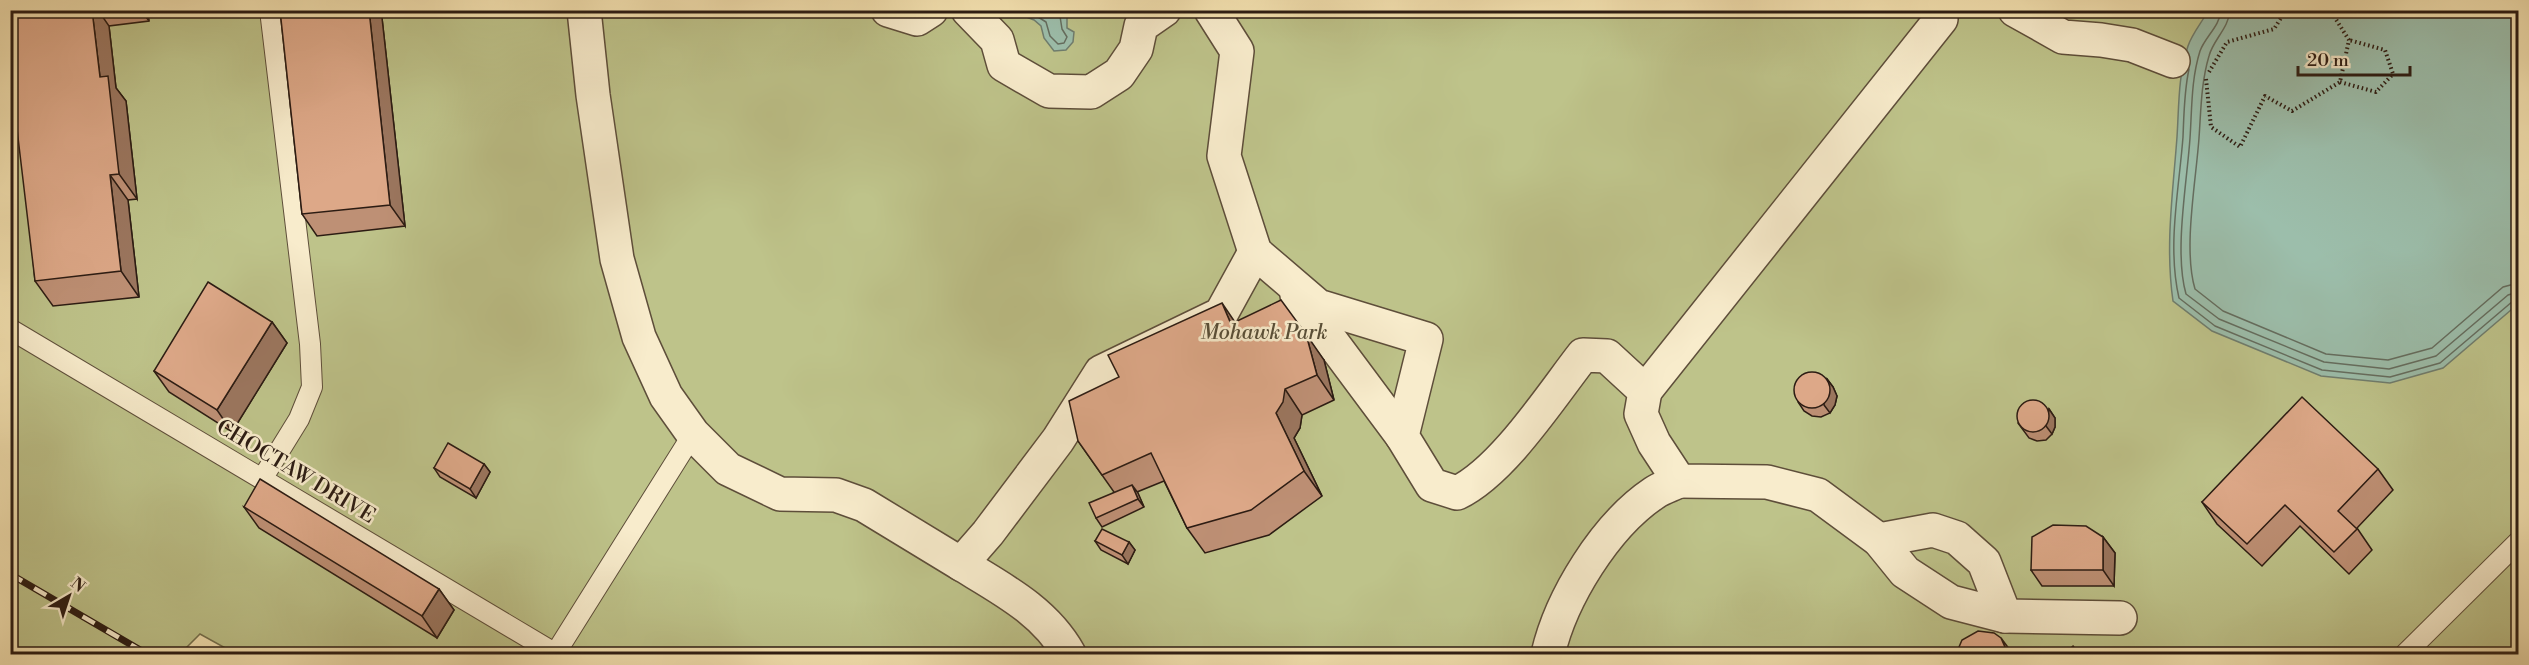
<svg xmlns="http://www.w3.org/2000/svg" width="2529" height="665" viewBox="0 0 2529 665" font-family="'Libre Bodoni',serif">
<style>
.green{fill:#bec38a;stroke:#75704e;stroke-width:1.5}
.water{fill:#9cbeab;stroke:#6f7d6e;stroke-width:1.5}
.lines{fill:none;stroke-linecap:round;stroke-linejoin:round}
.shore{stroke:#646d5f;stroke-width:1.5}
.lane-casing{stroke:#5e4e3a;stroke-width:22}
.street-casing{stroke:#5e4e3a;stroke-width:36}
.path{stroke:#2c1c13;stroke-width:4;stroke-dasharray:1.5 3;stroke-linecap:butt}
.lane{stroke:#f8eccc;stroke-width:20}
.street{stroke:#f8eccc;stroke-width:33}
.rail-casing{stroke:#2c1c13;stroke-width:7}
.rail{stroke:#f8eccc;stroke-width:4.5;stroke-dasharray:14;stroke-linecap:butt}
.wall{fill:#be9075;stroke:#2c1c13;stroke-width:1.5}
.shaded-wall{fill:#9b765f;stroke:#2c1c13;stroke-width:1.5}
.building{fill:#dda888;stroke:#2c1c13;stroke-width:1.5}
.labels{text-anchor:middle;stroke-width:5;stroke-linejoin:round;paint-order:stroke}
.park-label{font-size:21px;font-style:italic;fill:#584e37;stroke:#f8eccc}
.street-label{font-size:21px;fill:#2c1c13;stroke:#f8eccc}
</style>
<rect width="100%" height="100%" fill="#f4e2b1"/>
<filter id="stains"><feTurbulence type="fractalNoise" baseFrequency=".00333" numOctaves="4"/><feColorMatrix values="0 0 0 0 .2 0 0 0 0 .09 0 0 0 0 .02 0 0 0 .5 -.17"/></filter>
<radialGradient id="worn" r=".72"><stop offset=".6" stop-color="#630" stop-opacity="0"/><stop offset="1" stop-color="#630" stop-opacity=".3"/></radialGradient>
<polygon class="green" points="10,11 2518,11 2518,654 236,654 200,634 180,654 11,654"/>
<g class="water">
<polygon points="1011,11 1062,11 1067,15 1067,28 1074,32 1073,42 1066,50 1054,51 1044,38 1041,26 1034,20"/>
<path d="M2208,11H2518V304L2443,368L2390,383L2321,376L2212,331L2173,301C2165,246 2173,192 2177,137C2179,106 2178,76 2188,46C2192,34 2202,22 2208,11Z"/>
</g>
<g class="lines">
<g class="shore">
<polyline points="1027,10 1046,22 1050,36 1058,44 1064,43 1067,37 1062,29 1059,10"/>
<path d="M2221,10C2220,26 2205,37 2200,51C2191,80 2192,109 2190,138C2187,183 2174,252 2186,294L2219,319L2324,362L2389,369L2436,356L2508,295L2518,292"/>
<path d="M2230,10C2229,28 2213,40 2209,56C2201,83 2201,110 2199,138C2196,181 2183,249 2195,289L2223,311L2326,354L2388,360L2432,348L2503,287L2518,283"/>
<path d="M2189,69C2184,92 2184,114 2183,137C2179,190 2167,246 2179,298L2215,326L2322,370L2390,377L2440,363L2513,301L2518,299"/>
</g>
<defs>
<g id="lane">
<polyline points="10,329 556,654"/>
<polyline points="262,479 299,419 312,387 310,344 270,10"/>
<polyline points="555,654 693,434"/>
<polyline points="2405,654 2518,542"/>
</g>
<g id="street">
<polyline points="584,10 593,95 617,259 639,337 666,396 693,434 728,469 780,494 836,495 864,505 961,564 988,533 1058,440 1101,372 1221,314 1255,252"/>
<polyline points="888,10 917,19 931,10"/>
<polyline points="968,10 997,40 1004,65 1049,91 1091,92 1119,74 1136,49 1141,26 1164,10"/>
<path d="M1211,10L1237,51L1224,156L1255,252L1318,306L1426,339L1402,436L1432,485L1457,493C1503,471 1551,396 1583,355L1607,356L1645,391L1641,414L1654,443L1679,481L1767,482L1818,495L1879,540L1905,572L1951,602L2005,616L2120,618"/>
<polyline points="2015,10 2063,37 2101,40 2132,45 2173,61"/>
<polyline points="1297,295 1402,436"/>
<polyline points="1645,391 1941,19"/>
<polyline points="1879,540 1933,530 1957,538 1984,562 2005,616"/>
<path d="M961,564C1002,589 1045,611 1069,654"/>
<path d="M1548,654C1561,598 1605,526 1654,493C1661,488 1671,485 1679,481"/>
</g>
</defs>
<use href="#lane" class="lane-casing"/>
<use href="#street" class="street-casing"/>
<g class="path">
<polyline points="2209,72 2227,42 2274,29 2286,10"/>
<polyline points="2206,79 2211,127 2240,147 2265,96 2292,111 2340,82 2349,40 2330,10"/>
<polyline points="2340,82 2376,92 2393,74 2385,50 2349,40"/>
</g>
<use href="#lane" class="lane"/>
<use href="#street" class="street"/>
<defs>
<polyline id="rail" points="10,574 147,654"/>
</defs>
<use href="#rail" class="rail-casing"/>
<use href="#rail" class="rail"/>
</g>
<g class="wall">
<polygon points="10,10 147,10 149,21 109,26 116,88 126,101 137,199 128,200 139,297 53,306 35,281"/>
<polygon points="280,10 377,10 382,18 405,226 317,236 302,214"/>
<polygon points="377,10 411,10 411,14 382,17"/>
<polygon points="272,322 287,343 232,432 169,392 154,371"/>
<polygon points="1235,322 1324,360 1334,400 1302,415 1300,428 1294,438 1322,496 1269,535 1205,553 1187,528 1164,481 1137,492 1144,507 1102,527 1096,518 1114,492 1078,441"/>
<polygon points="1827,379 1833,387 1837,396 1835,405 1830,413 1821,417 1812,416 1804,411 1798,402"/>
<polygon points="2049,409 2055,418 2055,427 2052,434 2046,440 2037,441 2029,438 2018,423"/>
<polygon points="484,464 490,472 476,498 440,477 434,468"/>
<polygon points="2378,469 2393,490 2357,528 2372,550 2349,574 2300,526 2262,566 2217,524 2202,502"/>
<polygon points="244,507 439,589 454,610 437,638 259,528"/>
<polygon points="2103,537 2115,553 2114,586 2042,586 2031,570"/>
<polygon points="1095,541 1129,542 1135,550 1128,564 1101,550"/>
</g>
<g class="shaded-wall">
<polygon points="92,10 98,10 109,26 116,88 126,101 137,199 119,174 100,77"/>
<polygon points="141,10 147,10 149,21"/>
<polygon points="369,10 377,10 382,18 405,226 390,205"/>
<polygon points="110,175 128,200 139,297 121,271"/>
<polygon points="1222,303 1239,328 1231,324"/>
<polygon points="272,322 287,343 232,432 217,410"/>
<polygon points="1306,334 1324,360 1334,400 1317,375"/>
<polygon points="1827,379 1833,387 1837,396 1835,405 1830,413 1824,405"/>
<polygon points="1285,389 1302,415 1300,428 1294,438 1322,496 1304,471 1276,413"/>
<polygon points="2049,409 2055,418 2055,427 2052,434 2046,426"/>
<polygon points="484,464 490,472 476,498 470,489"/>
<polygon points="1132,485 1138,493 1144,507 1138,499"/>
<polygon points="2103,537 2115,553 2114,586 2103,570"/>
<polygon points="1129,542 1135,550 1128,564 1122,555"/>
<polygon points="439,589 454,610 437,638 422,616"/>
<polygon points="2001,638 2013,654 2008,654"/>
</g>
<g class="building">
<polygon points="10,10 92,10 100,77 108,76 119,174 110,175 121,271 35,281 10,70"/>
<polygon points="280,10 369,10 390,205 302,214"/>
<polygon points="208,282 272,322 217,410 154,371"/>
<polygon points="1281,300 1306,334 1317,375 1285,389 1283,402 1276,413 1304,471 1251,510 1187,528 1151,453 1102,475 1078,441 1069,401 1119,377 1108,355 1222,303 1231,324"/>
<circle cx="1812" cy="390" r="18"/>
<polygon points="2302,397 2378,469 2338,511 2357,529 2334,552 2285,505 2247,544 2202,502"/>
<circle cx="2033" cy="416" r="16"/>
<polygon points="448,443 484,464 470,489 434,468"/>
<polygon points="260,479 439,589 422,616 244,507"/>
<polygon points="1132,485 1138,499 1096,518 1089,503"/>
<polygon points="2053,525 2086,526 2103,537 2103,570 2031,570 2032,537"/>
<polygon points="1102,529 1129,542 1122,555 1095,541"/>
<polygon points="1978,631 1994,633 2001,638 2008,654 1956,654 1962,640"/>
<polygon points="2073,646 2079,654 2064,654"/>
</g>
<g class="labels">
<g class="park-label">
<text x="1264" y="339">Mohawk Park</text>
</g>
<g class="street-label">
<text transform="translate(296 471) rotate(31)" y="7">CHOCTAW DRIVE</text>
</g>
</g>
<rect width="2529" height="665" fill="none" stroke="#f4e2b1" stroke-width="36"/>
<rect x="12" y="12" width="2505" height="641" fill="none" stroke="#2c1c13" stroke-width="3"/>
<rect x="18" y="18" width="2493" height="629" fill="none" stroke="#2c1c13" stroke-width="1.5"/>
<g transform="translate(69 596) rotate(39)" stroke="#f8eccc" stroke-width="4.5" paint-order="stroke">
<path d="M0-4.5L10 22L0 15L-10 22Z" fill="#2c1c13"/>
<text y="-9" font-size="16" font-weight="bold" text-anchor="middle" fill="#2c1c13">N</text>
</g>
<path d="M2298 66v9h112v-9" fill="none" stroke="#2c1c13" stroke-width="3"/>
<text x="2307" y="66" font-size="18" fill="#2c1c13" stroke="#f8eccc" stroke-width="4.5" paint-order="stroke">20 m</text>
<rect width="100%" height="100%" filter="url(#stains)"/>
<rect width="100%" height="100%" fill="url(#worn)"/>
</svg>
